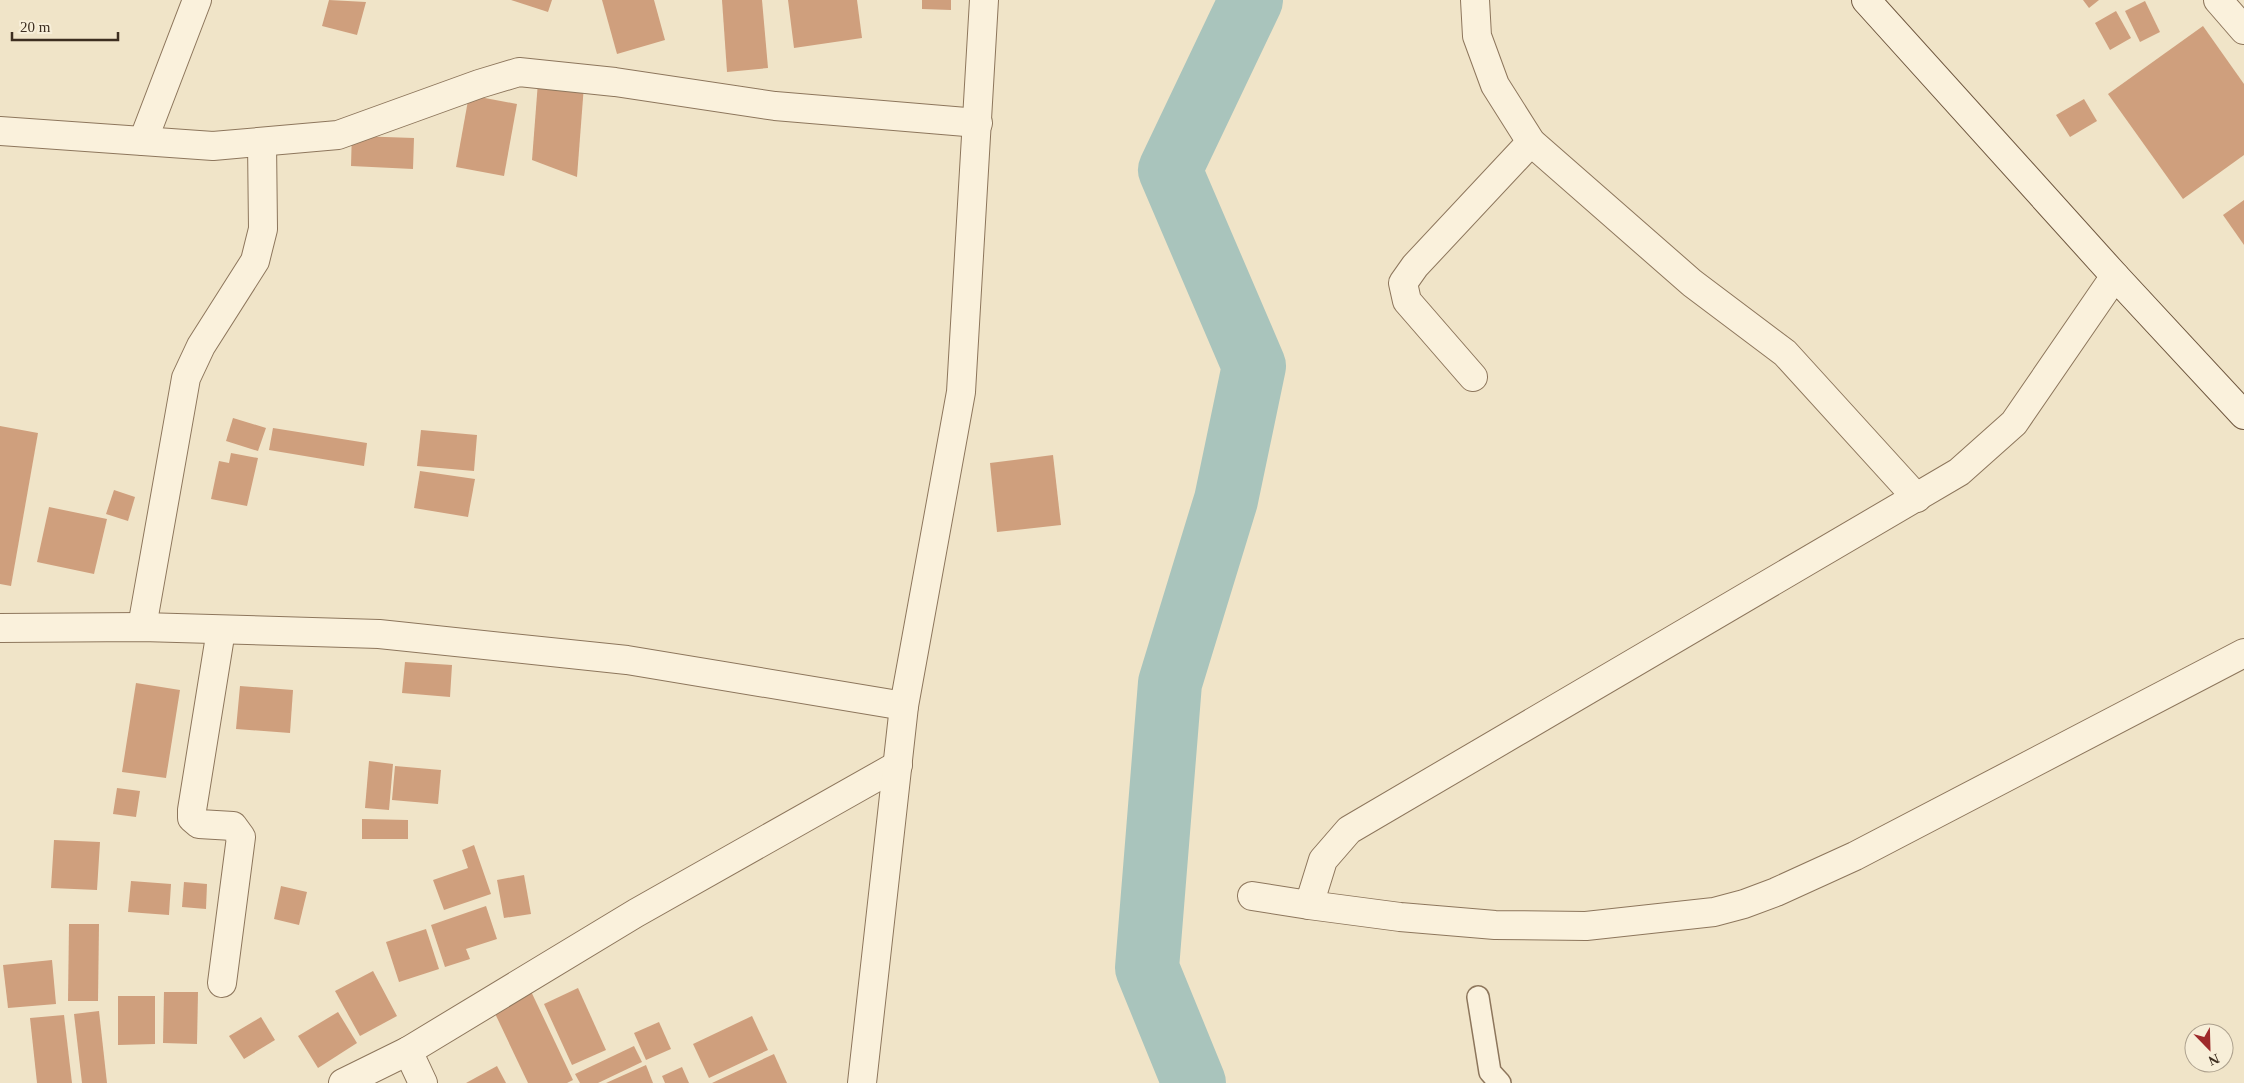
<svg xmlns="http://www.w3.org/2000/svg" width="2244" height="1083" viewBox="0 0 2244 1083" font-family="'Times New Roman',serif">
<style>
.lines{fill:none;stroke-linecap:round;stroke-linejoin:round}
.river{stroke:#a9c4bc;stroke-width:64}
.building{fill:#cf9f7d}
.lane-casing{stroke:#8d765c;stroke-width:24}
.street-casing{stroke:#8d765c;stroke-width:30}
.secondary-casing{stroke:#6f573f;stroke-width:30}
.lane{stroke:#faf1dc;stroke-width:21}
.street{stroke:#faf1dc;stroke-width:28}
.secondary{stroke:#faf1dc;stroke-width:28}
</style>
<rect width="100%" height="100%" fill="#f0e4c8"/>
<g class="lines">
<polyline class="river" points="1194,1083 1147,968 1170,683 1226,500 1254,366 1170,170 1251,0"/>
</g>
<g class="building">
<polygon points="329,0 366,2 357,35 322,26"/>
<polygon points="511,0 552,0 548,12"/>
<polygon points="602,0 654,0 665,40 617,54"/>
<polygon points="722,0 762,0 768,68 727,72"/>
<polygon points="788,0 857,0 862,38 794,48"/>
<polygon points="922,0 951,0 951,10 922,9"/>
<polygon points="2083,0 2099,0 2089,8"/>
<polygon points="2145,1 2160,32 2140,42 2125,11"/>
<polygon points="2116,11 2131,38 2110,50 2095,23"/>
<polygon points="2203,26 2244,84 2244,155 2183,199 2108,94"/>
<polygon points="538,82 584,85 577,177 532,160"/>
<polygon points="469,95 517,104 504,176 456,167"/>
<polygon points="2084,99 2097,121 2070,137 2056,115"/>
<polygon points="352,130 356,136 414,138 413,169 351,166"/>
<polygon points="2244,200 2244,245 2223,215"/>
<polygon points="233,418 266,428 258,451 226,441"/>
<polygon points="0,426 38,433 11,586 0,584"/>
<polygon points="273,428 367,443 364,466 269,450"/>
<polygon points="421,430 477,435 474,471 417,466"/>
<polygon points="231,453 258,458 247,506 211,499 219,461 229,463"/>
<polygon points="1053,455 1061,525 997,532 990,463"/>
<polygon points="420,471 475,479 468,517 414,508"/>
<polygon points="114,490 135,497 128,521 106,514"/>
<polygon points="49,507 107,519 94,574 37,562"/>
<polygon points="405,662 452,665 450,697 402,693"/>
<polygon points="136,683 180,690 166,778 122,772"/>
<polygon points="240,686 293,690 290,733 236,729"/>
<polygon points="369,761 393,764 389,810 365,808"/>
<polygon points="395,766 441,770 438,804 392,800"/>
<polygon points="117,788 140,791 136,817 113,814"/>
<polygon points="362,819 408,820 408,839 362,839"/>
<polygon points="54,840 100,842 97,890 51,888"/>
<polygon points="474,845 491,894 444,910 433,880 468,868 462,850"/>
<polygon points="524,875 531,914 504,918 497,880"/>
<polygon points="131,881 171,884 169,915 128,912"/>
<polygon points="184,882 207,884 206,909 182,907"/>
<polygon points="281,886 307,892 299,925 274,919"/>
<polygon points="486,906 497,939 466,949 470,959 445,967 431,925"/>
<polygon points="69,924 99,924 98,1001 68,1001"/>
<polygon points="426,929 439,969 399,982 386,942"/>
<polygon points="52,960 56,1004 8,1008 3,965"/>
<polygon points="373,971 397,1016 360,1036 335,991"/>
<polygon points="528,985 573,1080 567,1083 528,1083 490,1003"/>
<polygon points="578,988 606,1050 572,1065 544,1004"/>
<polygon points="164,992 198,992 197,1044 163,1043"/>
<polygon points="118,996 155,996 155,1044 118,1045"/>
<polygon points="99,1011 107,1083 82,1083 74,1014"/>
<polygon points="338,1012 357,1043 318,1068 298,1036"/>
<polygon points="64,1015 72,1083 37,1083 30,1018"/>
<polygon points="752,1016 768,1050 709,1078 693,1044"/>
<polygon points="261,1017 275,1040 244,1059 229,1036"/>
<polygon points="659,1022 671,1049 646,1060 634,1033"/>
<polygon points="634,1046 642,1062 598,1083 580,1083 575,1074"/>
<polygon points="774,1054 787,1083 712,1083"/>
<polygon points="646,1065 653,1083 606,1083"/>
<polygon points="497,1066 506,1083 466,1083"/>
<polygon points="682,1067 689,1083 665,1083 662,1076"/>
</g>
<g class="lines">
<defs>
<polyline id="lane" points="1478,997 1490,1072 1500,1083"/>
<g id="street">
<polyline points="1475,0 1477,36 1495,85 1531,142 1692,283 1785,353 1917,498"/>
<polyline points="2218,0 2244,30"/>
<polyline points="0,131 213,146 338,135 479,84 519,72 615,82 775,106 978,123"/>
<polyline points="143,141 197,0"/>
<polyline points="1473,377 1407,301 1403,283 1415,266 1531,142"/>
<polyline points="142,627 186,378 201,346 255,261 263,229 262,142"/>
<polyline points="0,628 142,627 379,634 627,660 904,706"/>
<polyline points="221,630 192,810 192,818 199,824 233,826 241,837 222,983"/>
<polyline points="1252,896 1309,905 1323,860 1349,830 1959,472 2014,423 2115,276"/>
<polyline points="1309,905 1400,917 1495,925 1586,926 1714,912 1744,904 1776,892 1855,856 2244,653"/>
<polyline points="408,1051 423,1083"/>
<polyline points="343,1083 408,1051 636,913 898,765"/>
<polyline points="862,1083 904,706 961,392 984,0"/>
</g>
<polyline id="secondary" points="1866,0 2115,276 2244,415"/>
</defs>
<use href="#lane" class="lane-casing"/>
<use href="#street" class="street-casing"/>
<use href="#secondary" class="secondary-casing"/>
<use href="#lane" class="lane"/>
<use href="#street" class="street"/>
<use href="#secondary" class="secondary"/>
</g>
<g transform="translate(2209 1048) rotate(157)"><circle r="24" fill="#f7eed8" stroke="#ada18e"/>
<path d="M0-4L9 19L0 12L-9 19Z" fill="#9e2a2b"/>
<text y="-8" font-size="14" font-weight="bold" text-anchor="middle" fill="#3d2e20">N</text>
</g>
<path d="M12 32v8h106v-8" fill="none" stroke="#3d2e20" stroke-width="2.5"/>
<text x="20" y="32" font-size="15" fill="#3d2e20" stroke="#f7eed8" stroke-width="4" paint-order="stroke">20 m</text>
</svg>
